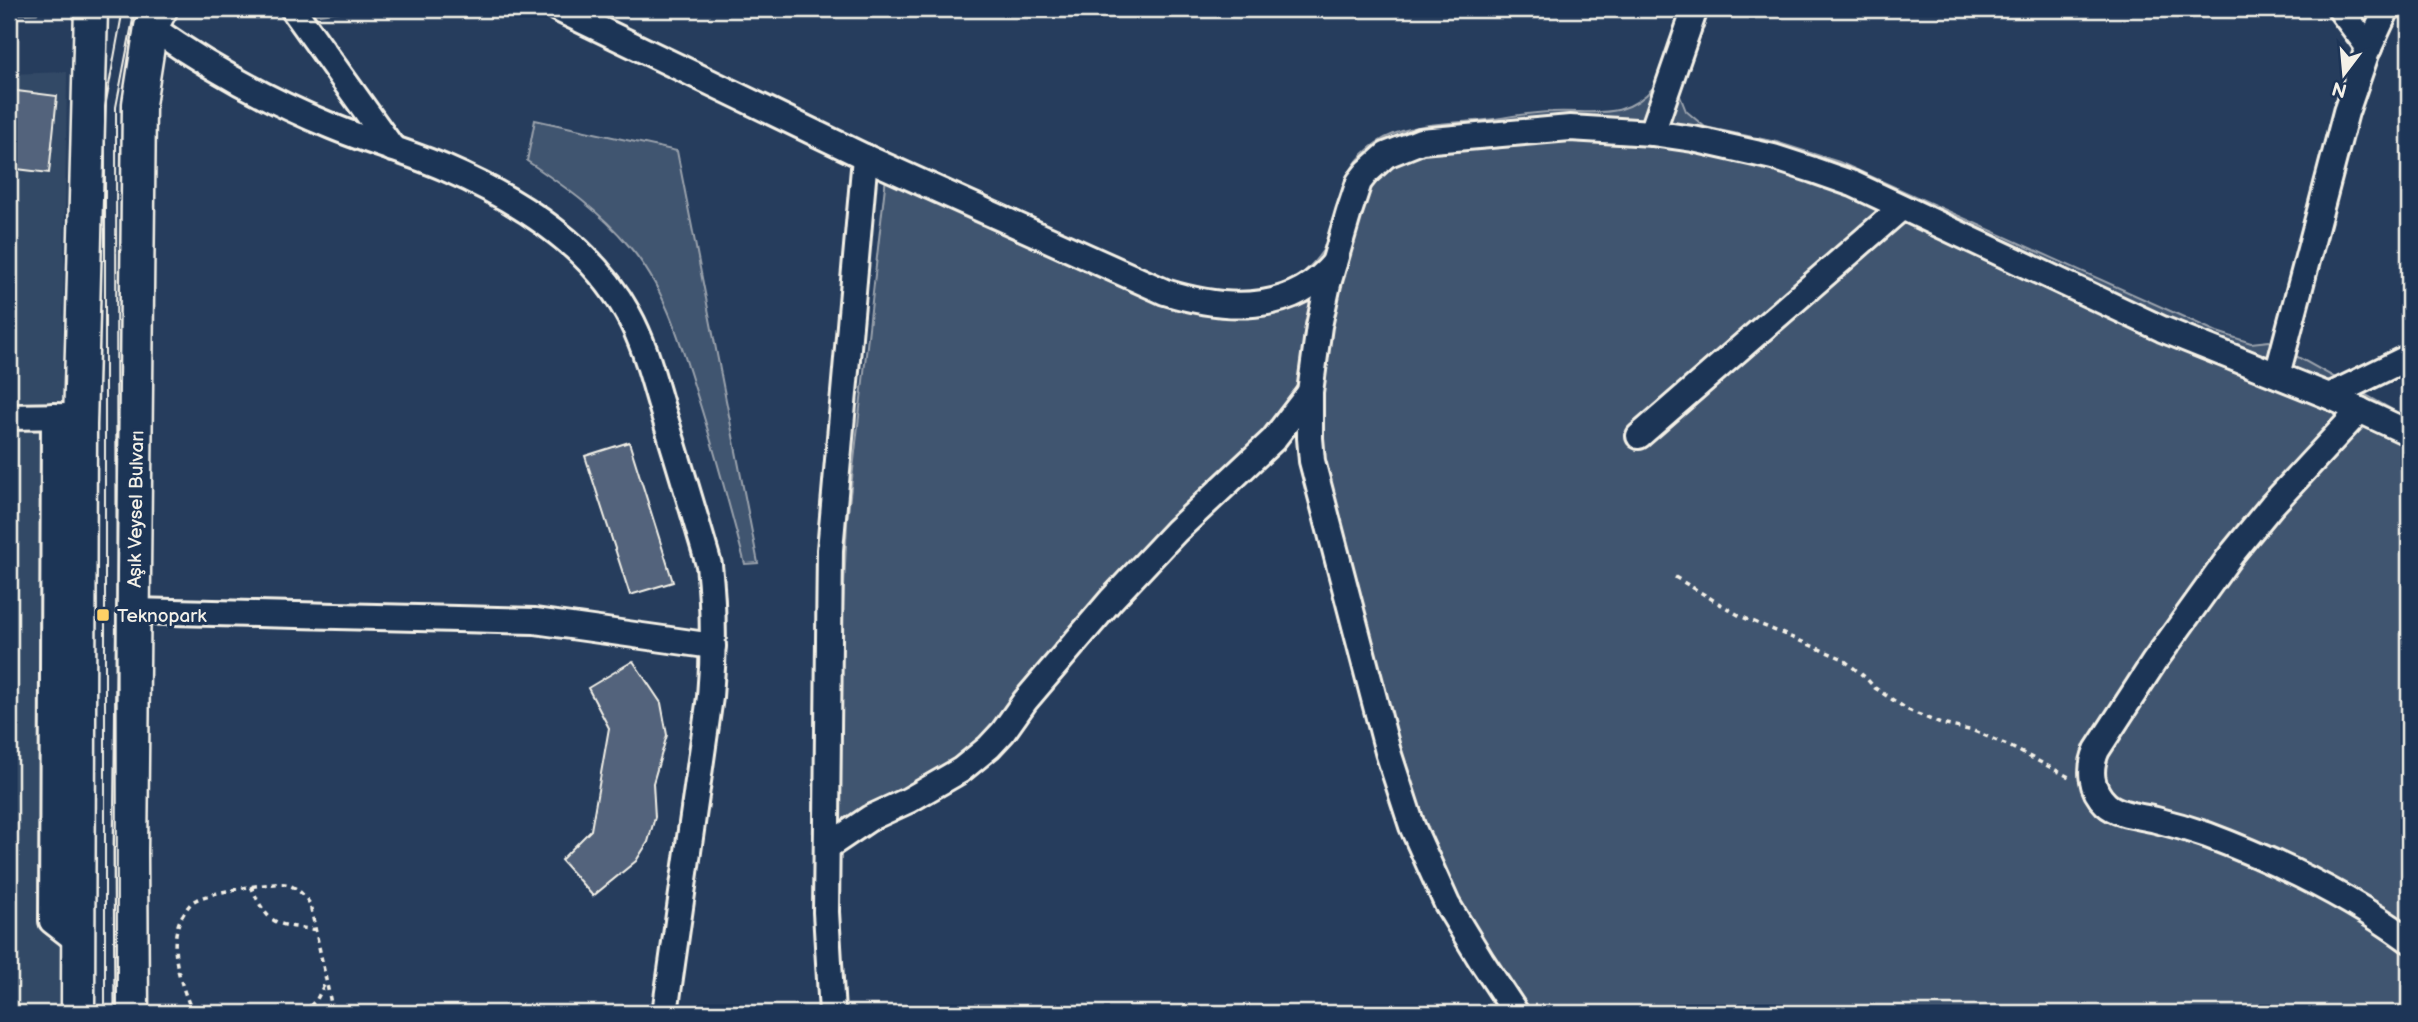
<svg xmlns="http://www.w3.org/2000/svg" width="2418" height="1022" viewBox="0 0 2418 1022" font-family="'Balsamiq Sans',sans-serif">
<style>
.built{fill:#334966}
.green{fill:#40546f;stroke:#9aa2ac;stroke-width:2}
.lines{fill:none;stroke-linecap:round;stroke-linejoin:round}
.stream{stroke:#9fa7ae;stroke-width:5}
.building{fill:#52647b;stroke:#f4f1e8;stroke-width:2}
.minor-casing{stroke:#f4f1e8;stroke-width:30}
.major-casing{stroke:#f4f1e8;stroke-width:37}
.path{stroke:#f4f1e8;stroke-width:3.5;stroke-dasharray:5 5;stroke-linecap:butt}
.minor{stroke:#1d3557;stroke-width:24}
.major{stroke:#1d3557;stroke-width:32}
.tram{stroke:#f4f1e8;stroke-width:2}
.poi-dot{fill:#ffd166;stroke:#1d3557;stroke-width:2.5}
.labels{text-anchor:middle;stroke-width:6;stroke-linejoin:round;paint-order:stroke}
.street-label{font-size:19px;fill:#f4f1e8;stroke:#1d3557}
.poi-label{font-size:19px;fill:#f4f1e8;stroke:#1d3557;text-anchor:start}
</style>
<rect width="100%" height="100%" fill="#263d5d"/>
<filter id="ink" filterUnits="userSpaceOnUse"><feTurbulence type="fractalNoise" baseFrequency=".0143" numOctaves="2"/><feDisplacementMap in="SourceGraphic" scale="14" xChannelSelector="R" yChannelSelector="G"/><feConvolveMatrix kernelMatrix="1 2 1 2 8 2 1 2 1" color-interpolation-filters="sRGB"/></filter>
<g filter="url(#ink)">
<polygon class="built" points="67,72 62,393 63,1013 9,1013 9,74"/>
<g class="green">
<path d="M1655,86L1680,96L1686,111L1705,127L1776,142L1839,162L2217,332L2251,343L2269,341L2409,419V1013H1512L1446,910L1300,436L1288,435L1017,706L938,776L840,822L842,629L847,523L886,177L1211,314L1294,281C1310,268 1323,254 1331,236C1337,221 1337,205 1342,190C1349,167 1365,149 1385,138C1417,121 1460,124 1494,119C1514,116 1533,112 1552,112C1594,110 1624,122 1655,86Z"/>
<path d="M535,120L677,151L758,563L745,564C730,508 715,451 697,395C681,344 665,287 629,246C600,211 564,186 527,161Z"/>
</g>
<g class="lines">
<g class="stream">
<polyline points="9,13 36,12"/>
<polyline points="205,13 280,13"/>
<polyline points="308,14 345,9"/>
</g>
</g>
<g class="building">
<polygon points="9,90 57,96 49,173 9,168"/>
<polygon points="629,442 673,582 630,595 585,456"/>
<polygon points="633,661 661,703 667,735 653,783 655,817 648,842 636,861 593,896 561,860 591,830 609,728 588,688"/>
</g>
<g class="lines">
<defs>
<g id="minor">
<polyline points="293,9 393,149"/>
<path d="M558,9L865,157L1165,292C1223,310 1291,315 1334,263"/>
<polyline points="2340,9 2369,48"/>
<path d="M151,27C208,67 267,100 331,126C369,142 408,152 445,168C517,199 590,244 628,314C646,346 654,383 665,418C680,467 695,516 709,565C714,610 714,653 710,697L665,1013"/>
<polyline points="1652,133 1695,9"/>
<polyline points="2277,375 2346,112 2366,54 2387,9"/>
<polyline points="2329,396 2409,357"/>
<path d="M2360,410L2272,505L2231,555L2154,662L2097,750C2089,768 2090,789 2106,804C2118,815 2140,816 2156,820C2173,824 2190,829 2207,835C2279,862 2347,895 2409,940"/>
<polyline points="54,416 52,921 79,942"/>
<polyline points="9,417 69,416"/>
<polyline points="1639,436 1901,208"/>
<polyline points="133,611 535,621 713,646"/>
<polyline points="827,847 870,818 909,800 961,770 989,747 1003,732 1025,701 1111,600 1176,531 1273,440 1310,392"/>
<polyline points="832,1013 826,912 830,550 865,157"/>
<polyline points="1516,1013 1481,960 1447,904 1412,826 1388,752 1312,461 1310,438 1310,392 1319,326 1328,284 1349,212 1359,182 1367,172 1386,155 1421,141 1570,128 1652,133 1693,139 1773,157 1813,170 1853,184 2162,329 2329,396 2409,433"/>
</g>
<g id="major">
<polyline points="78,1013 80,425 91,9"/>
<polyline points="132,1013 131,853 139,104 151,27 161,9"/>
</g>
</defs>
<use href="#minor" class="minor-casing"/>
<use href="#major" class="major-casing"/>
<g class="path">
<polyline points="1675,577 1740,616 1841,658 1865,677 1875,688 1908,710 1941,724 1974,731 2007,745 2071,778"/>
<path d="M251,886C269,927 275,924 317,930"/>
<path d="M193,1013C181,986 167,946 181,918C184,913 189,904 194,901C206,893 270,882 285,884C296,886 304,895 310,904L333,1013"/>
<polyline points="303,1013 317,999 326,981"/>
</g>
<use href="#minor" class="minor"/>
<use href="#major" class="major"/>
<g class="tram">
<polyline points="105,1013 105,107 123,9"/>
<polyline points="117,1013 116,107 135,9"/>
</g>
</g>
</g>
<rect class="poi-dot" x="96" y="608" width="14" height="14" rx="3.5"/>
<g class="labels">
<g class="street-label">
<text transform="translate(135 509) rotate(-89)" y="7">Aşık Veysel Bulvarı</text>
</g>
<g class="poi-label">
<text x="117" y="622">Teknopark</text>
</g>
</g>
<rect width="2418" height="1022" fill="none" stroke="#1d3557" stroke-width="35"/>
<rect x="18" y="18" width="2383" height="987" fill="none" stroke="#f4f1e8" stroke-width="2.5" filter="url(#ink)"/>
<g transform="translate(2344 74) rotate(196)" stroke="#1d3557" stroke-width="5" paint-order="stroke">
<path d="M0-5L12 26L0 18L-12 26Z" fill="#f4f1e8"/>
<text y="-10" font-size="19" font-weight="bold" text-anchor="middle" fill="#f4f1e8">N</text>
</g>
</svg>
